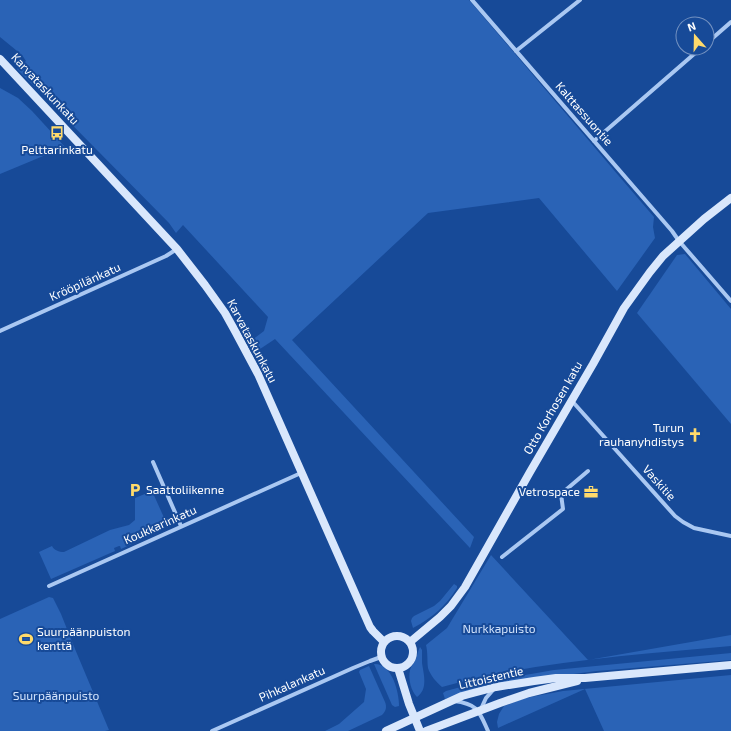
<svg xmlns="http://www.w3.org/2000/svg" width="731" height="731" viewBox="0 0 731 731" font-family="'Exo 2',sans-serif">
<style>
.green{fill:#2a63b6}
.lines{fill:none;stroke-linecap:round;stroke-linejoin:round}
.street{stroke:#aac8f2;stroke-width:4}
.secondary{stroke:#d9e7fc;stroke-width:8}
.labels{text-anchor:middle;stroke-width:4;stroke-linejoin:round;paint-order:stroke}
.street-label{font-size:12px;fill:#fff;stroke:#174a98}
.poi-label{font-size:12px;fill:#fff;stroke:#174a98;text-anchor:end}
.park-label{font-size:12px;fill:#d2e3fc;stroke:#174a98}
</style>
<rect width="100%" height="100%" fill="#174a98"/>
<g class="green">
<path d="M0,0H469C531,72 592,145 654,217L653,227L655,238L617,291L539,198L428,213L292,340L474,537L470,548L275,339L257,351L252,340L264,331L268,317L183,225L176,233L169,223L17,69L26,61L22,55L0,37Z"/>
<polygon points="0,88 18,98 32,111 65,147 0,174"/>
<polygon points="685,254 731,309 731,424 637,313 677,255"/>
<path d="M152,491L166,522L158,526L160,531L121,549L120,546H119L114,548L115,551L51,579L39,552L52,546C54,550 59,552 64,552L110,530L129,525L135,520V498Z"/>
<path d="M491,555L588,660L731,635V646C634,655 536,661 442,687C437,683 430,675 428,668C427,661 428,653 426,645L447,628Z"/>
<path d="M454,584L457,586V588C445,607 433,617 413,628L411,621L412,618L414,616L434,606L440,601Z"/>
<polygon points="49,597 53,598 61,614 75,649 109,730 105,731 0,731 0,619"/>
<path d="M420,647L422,650C422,655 422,659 422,663C424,676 428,689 417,697C411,691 408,679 410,670C411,666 414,663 416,659C417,655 418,651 420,647Z"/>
<polygon points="731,653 731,660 597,671 511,682 481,688 445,699 443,693 446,691 468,685 554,670"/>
<path d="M374,664C392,663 399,692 399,706L395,707L392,705Z"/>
<path d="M369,666L385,702C387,707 386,711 382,715L348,731H325L339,724L364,702L366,689L359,672L360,670Z"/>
<polygon points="731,675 731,731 604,731 585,689 498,728 497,722 499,714 504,706 525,698 563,691"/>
</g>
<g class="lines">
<g class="street">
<polyline points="472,0 672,231 679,241 731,301"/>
<polyline points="707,43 731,22"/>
<polyline points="516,51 580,0"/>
<polyline points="594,141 701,48"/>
<polyline points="0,331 166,256 177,249"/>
<polyline points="572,401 675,516 683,522 694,528 731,536"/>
<polyline points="153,462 181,526"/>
<polyline points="502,557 563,509 561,494 588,471"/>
<polyline points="49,586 301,473"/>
<path d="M454,701C478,704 479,711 488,731"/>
<polyline points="480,711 486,698 493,690"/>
<polyline points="212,731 353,668 370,661 381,657"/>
</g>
<g class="secondary">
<polyline points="0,59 177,249 205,285 225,313 235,331 258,374 370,627 373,631 384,642"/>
<circle cx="397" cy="652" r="16"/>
<polyline points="410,642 440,617 451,606 465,587 530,472 593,364 624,308 650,272 663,256 704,219 731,198"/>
<polyline points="398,668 409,704 420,731"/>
<polyline points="386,731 462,696 473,693 496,687 534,681 556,678 585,678 731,665"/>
<polyline points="426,731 500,703 529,693 577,681"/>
</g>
</g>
<defs>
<symbol id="bus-bare" viewBox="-9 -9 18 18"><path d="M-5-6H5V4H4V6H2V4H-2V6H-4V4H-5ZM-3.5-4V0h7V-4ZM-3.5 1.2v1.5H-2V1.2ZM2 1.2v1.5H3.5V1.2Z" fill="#ffda6b" stroke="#174a98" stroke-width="2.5" paint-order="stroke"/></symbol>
<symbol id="church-bare" viewBox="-9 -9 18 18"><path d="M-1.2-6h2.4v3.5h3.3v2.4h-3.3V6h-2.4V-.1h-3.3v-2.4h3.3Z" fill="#ffda6b" stroke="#174a98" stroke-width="2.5" paint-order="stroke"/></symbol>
<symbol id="parking-bare" viewBox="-9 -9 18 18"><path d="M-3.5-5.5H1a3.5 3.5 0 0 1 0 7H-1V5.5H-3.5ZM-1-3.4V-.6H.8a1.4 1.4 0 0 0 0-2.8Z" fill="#ffda6b" stroke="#174a98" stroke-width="2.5" paint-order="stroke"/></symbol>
<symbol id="office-bare" viewBox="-9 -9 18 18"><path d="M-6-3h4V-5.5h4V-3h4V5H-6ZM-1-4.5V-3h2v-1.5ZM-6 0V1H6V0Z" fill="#ffda6b" stroke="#174a98" stroke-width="2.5" paint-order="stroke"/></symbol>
<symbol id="stadium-bare" viewBox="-9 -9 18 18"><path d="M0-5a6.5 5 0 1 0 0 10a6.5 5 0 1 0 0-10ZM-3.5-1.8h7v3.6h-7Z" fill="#ffda6b" stroke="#174a98" stroke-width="2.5" paint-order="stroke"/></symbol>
</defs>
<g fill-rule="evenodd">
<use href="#bus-bare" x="47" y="123" width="20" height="20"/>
<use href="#church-bare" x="685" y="425" width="20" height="20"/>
<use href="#parking-bare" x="125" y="480" width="20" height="20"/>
<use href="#office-bare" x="581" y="482" width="20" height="20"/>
<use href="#stadium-bare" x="16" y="629" width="20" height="20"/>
</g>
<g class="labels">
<g class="street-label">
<text transform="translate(45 89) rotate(47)" y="4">Karvataskunkatu</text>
<text transform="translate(584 114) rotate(49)" y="4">Kalttassuontie</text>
<text transform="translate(85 282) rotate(-24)" y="4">Krööpilänkatu</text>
<text transform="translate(252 341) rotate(62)" y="4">Karvataskunkatu</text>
<text transform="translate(553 408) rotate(-60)" y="4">Otto Korhosen katu</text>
<text transform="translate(659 483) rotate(48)" y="4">Vaskitie</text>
<text transform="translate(160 525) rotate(-24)" y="4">Koukkarinkatu</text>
<text transform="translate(491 678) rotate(-13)" y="4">Littoistentie</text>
<text transform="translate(292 684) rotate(-24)" y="4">Pihkalankatu</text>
</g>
<g class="poi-label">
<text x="57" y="154" text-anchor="middle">Pelttarinkatu</text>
<text x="684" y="432">Turun<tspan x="684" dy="14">rauhanyhdistys</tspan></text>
<text x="146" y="494" text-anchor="start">Saattoliikenne</text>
<text x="580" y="496">Vetrospace</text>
<text x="37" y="636" text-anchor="start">Suurpäänpuiston<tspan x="37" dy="14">kenttä</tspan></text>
</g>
<g class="park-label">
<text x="499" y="633">Nurkkapuisto</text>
<text x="56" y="700">Suurpäänpuisto</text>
</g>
</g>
<g transform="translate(695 36) rotate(340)"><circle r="19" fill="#174a98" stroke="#7492c1"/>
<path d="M0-3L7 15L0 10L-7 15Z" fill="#ffda6b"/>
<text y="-6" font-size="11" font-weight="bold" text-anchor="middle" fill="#ffffff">N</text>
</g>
</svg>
